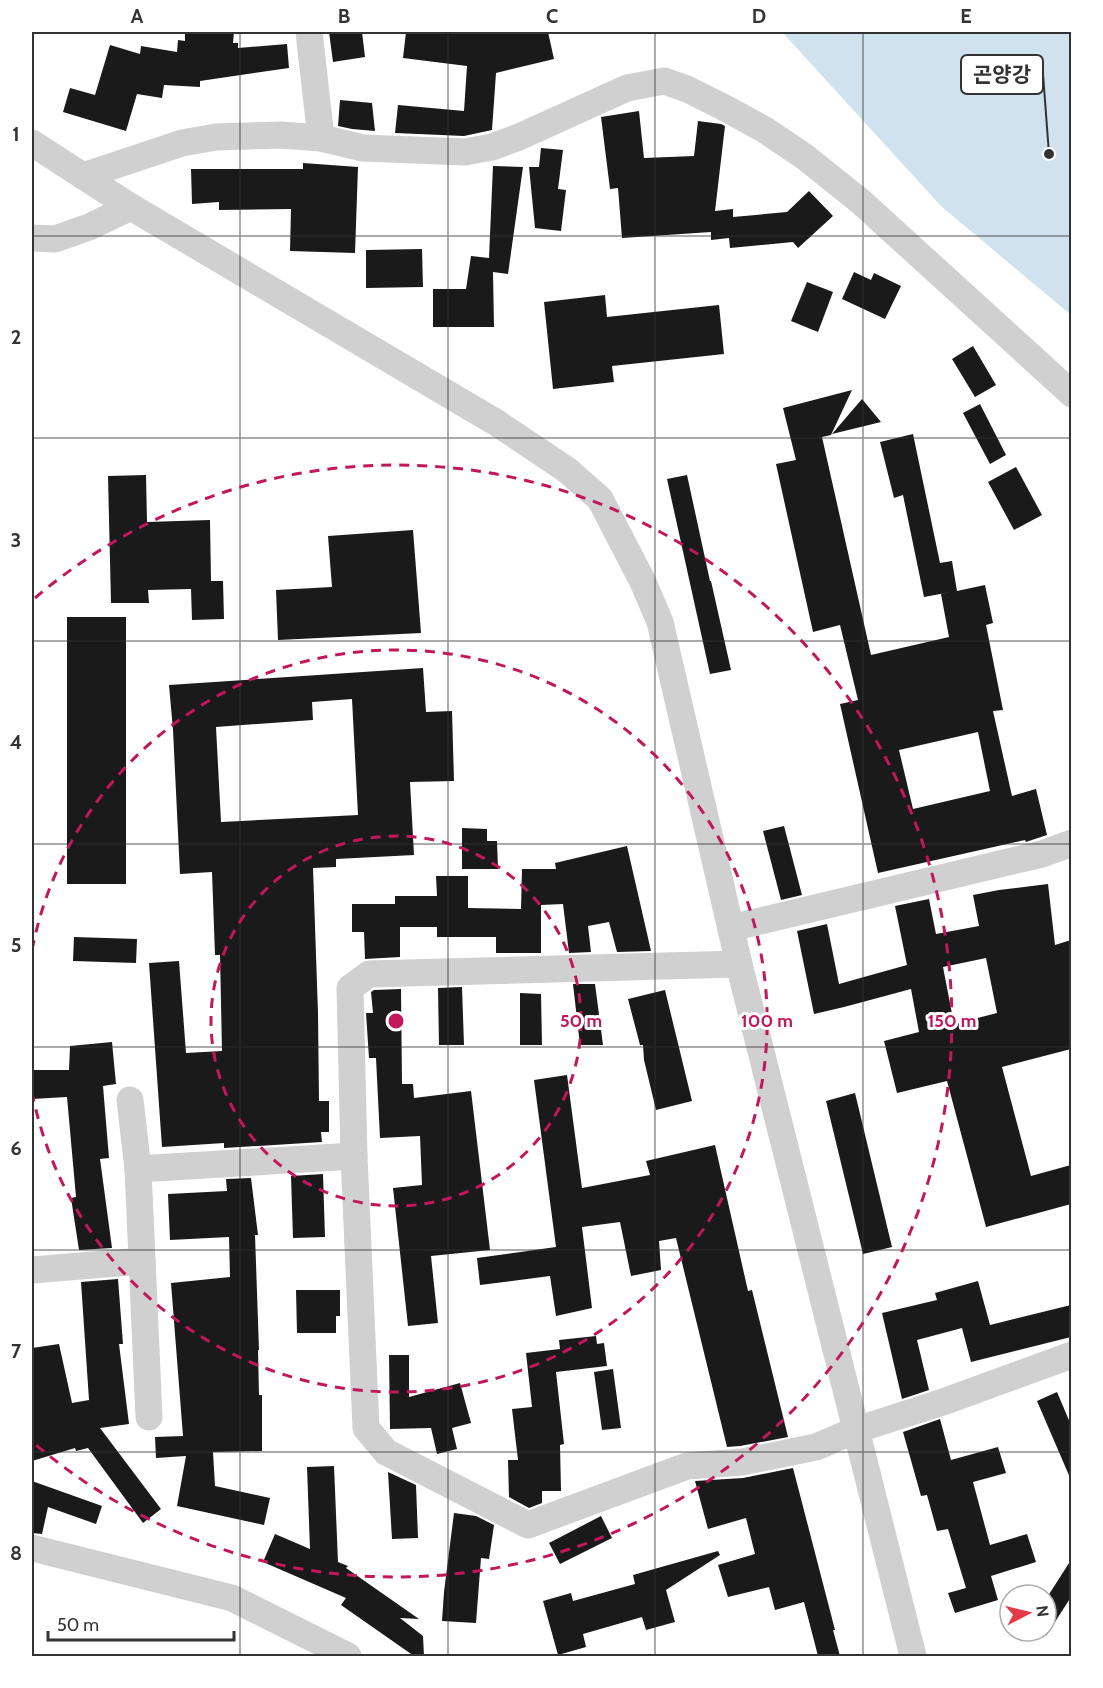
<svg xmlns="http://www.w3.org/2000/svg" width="1103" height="1688" viewBox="0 0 1103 1688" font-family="Cabin,'Noto Sans KR',sans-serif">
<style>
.water{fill:#cfe2ee}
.building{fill:#1a1a1a;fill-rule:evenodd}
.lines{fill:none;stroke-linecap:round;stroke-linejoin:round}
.minor{stroke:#d0d0d0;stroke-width:27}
.grid{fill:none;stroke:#333;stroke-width:1.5;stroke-opacity:0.55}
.ring{fill:none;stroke:#c2185b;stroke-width:3;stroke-dasharray:10 8}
.centre{fill:#c2185b;stroke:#fff;stroke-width:3}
.ring-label{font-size:18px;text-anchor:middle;font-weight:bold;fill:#c2185b;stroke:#fff;stroke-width:6;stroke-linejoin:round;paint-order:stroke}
.leader{fill:none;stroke:#333;stroke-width:2}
.callout-dot{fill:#333;stroke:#fff;stroke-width:2}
.callout{fill:#fff;stroke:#333;stroke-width:2}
.callout-label{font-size:21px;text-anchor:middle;font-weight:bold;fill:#333}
.neatline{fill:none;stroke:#333;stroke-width:2}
.grid-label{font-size:20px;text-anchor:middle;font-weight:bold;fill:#333}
</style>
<rect width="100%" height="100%" fill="#fff"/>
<polygon class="water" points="782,32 1071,32 1071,315 941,206"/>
<g class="building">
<polygon points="185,32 234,32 233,43 238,43 238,48 287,44 289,68 200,81 200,87 164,85 162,98 137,94 126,131 63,112 70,88 95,95 110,45 140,54 141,46 177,52 178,40 185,41"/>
<polygon points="329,32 362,32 365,57 333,62"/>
<polygon points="406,32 548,32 554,59 496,73 492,130 464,136 395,133 398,105 464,111 467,66 403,58"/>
<polygon points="340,100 372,103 375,131 352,129 338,126"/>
<polygon points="639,111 644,158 694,156 698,121 721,124 725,126 715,211 733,209 733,217 787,212 809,191 833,216 798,248 793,242 730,248 729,238 711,240 711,232 622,238 618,188 610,189 601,117"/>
<polygon points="541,148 563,150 558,189 566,190 561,231 535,228 529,167 539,167"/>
<polygon points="303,163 358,167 355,253 290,251 291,209 219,210 219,202 192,204 191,169 303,169"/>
<polygon points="493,166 523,167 508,274 493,272 494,327 433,327 433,289 466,289 471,256 489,258"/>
<polygon points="422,249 423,287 366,288 366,250"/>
<polygon points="854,272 871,280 874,273 901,286 885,319 842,299"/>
<polygon points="807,282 833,292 818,332 791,321"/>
<polygon points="605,295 607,317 719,305 724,354 612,366 614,382 553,389 544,302"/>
<polygon points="973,346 996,385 975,397 952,359"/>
<path d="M852,390L831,435L822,437L871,655L949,637L941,594L951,592L924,597L903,495L894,498L880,442L913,434L940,563L952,561L957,591L985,585L993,623L986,625L1003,710L993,711L1012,796L1036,789L1047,835L1026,842L1025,840L878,873L840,704L858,700L840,625L813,632L776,464L796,460L783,408ZM978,732L990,791L913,809L899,750Z"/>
<polygon points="862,399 881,422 832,434"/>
<polygon points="980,404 1006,455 990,464 963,413"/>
<polygon points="1016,467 1042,515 1014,530 988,482"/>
<polygon points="146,475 147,522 210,520 211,581 223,581 224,619 192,620 191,589 148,590 149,603 111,603 108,476"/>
<polygon points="687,475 710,581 711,581 731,670 710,674 667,479"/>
<polygon points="413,530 421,633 278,640 276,590 332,587 328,536"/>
<rect x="67" y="617" width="59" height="267"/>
<path d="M423,668L426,712L452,711L454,781L410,782L414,855L336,859V867L313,868L318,1013L319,1101H329V1132H321L322,1142L224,1148V1143L162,1147L149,963L179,961L186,1053L222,1051L220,955H215L212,872L180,874L173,730L169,685ZM352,699L358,815L221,822L216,727L313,720L312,702Z"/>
<polygon points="784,826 802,895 781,900 763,831"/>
<polygon points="462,828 487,829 487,841 497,841 498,869 462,869"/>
<polygon points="627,846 651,951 617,952 609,922 588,926 591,952 569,953 563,904 541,905 541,953 496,953 496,937 437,937 437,927 400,927 400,957 365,959 364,932 352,932 352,904 395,904 395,896 437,896 436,876 468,876 468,908 521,909 522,869 556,869 555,863"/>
<path d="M1048,884L1055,945L1071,940V1049L1002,1067L1031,1176L1071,1165V1204L986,1227L947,1081L897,1093L884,1041L919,1032L911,989L844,1007L814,1014L797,931L827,924L839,984L907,965L895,906L929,899L936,934L979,926L973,895L999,890ZM986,958L997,1013L954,1024L943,967Z"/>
<polygon points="74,937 137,939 136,963 73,961"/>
<polygon points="573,984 595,984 603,1045 580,1045"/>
<polygon points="462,987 464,1045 439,1045 438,988"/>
<polygon points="401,989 402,1084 413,1084 414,1098 471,1091 490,1250 431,1256 438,1323 408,1326 393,1188 422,1185 420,1136 380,1138 376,1058 369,1058 366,1013 373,1013 371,992 374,990"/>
<polygon points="665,990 692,1101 656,1110 644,1060 643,1045 640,1045 628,999"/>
<polygon points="520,993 541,994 542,1045 520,1045"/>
<polygon points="112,1042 116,1084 103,1086 109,1158 100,1159 112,1248 79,1250 71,1198 76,1197 67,1097 32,1099 32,1070 69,1070 70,1046"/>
<polygon points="567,1075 582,1188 650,1175 646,1161 715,1145 748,1291 752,1290 788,1437 740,1446 727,1447 676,1238 659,1241 661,1270 631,1276 620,1222 582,1227 592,1308 556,1316 550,1276 480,1285 477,1258 556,1247 534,1080"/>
<polygon points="855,1093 892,1247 863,1254 826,1101"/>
<polygon points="323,1174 325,1237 293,1238 291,1176"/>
<polygon points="251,1178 258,1235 255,1235 259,1350 258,1350 259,1395 262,1395 262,1451 213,1452 215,1486 270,1498 264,1525 177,1506 186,1456 156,1458 155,1437 183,1436 171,1283 230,1277 229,1237 170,1240 168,1194 227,1191 226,1179"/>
<polygon points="118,1279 123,1344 119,1344 129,1424 100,1428 161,1509 143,1523 88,1448 76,1451 75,1448 32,1461 32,1348 59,1344 72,1403 89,1400 81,1282"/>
<polygon points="978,1281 990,1325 1071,1305 1071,1337 971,1362 962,1328 917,1340 929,1390 902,1399 882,1313 937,1300 935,1293"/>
<polygon points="296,1290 340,1290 340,1316 336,1316 336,1333 297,1333"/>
<polygon points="596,1336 597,1344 604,1343 607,1366 556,1372 564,1444 560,1445 561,1491 542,1491 542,1503 529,1508 509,1497 508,1460 518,1460 512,1409 532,1407 526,1353 560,1349 559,1340"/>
<polygon points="389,1355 409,1355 409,1397 460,1383 471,1423 452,1428 457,1449 437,1454 431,1428 390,1429"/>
<polygon points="613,1369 621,1428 602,1430 594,1372"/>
<polygon points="1057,1392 1071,1425 1071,1480 1037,1401"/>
<polygon points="940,1419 951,1460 998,1447 1006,1473 973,1482 990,1545 1027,1534 1036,1562 991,1576 998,1600 955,1613 948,1593 966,1588 948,1529 937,1531 927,1495 921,1496 903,1432"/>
<polygon points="334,1466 338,1562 348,1566 346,1568 419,1619 400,1618 423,1636 424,1656 414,1656 341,1605 346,1598 263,1562 275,1534 310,1549 307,1467"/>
<polygon points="793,1468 835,1630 833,1630 840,1656 818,1656 804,1602 775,1610 769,1587 728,1597 718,1565 755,1554 746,1518 708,1529 695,1481 743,1478"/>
<polygon points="388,1472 416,1485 418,1538 392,1539"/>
<polygon points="32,1481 102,1506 96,1524 48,1507 42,1534 32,1533"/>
<polygon points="454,1513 476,1516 494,1525 489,1559 481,1558 476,1623 442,1621 444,1592"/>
<polygon points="601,1516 612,1538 560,1564 549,1543"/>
<polygon points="718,1551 720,1555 666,1590 675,1622 646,1630 642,1617 583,1634 586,1647 558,1655 543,1601 571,1593 573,1601 635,1584 633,1575"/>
<polygon points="1071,1560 1071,1597 1046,1636 1046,1599"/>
</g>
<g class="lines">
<g class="minor">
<polyline points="309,32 321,138"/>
<polyline points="32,143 131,207 497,423 567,470 600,499 643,582 660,622 739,964 913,1656"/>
<polyline points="83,176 182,143 216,137 281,135 321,138 363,148 465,152 492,147 519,137 627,88 664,81 687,89 725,108 765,130 805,157 860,201 1072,394"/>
<polyline points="32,238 55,239 89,227 131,207"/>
<polyline points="731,928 1042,854 1072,843"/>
<polyline points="739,964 369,974 350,988 354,1156 366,1428 386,1452 528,1525 687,1466 742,1462 816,1447 856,1430 943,1402 1072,1355"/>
<polyline points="130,1100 138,1169 149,1417"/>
<polyline points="138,1169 354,1156"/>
<polyline points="32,1270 142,1261"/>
<polyline points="32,1548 232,1598 348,1656"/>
</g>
</g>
<path class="grid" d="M240,32V1656M448,32V1656M655,32V1656M863,32V1656M32,236H1072M32,438H1072M32,641H1072M32,844H1072M32,1047H1072M32,1250H1072M32,1452H1072"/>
<g class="ring">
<circle cx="396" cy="1021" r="185"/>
<path d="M32 950A371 371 0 1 1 32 1092"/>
<path d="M35 598A556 556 0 1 1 35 1444"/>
</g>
<circle cx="396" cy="1021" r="9" class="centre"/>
<g class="ring-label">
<text x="581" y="1027">50 m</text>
<text x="767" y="1027">100 m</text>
<text x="952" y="1027">150 m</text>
</g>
<path class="leader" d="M1049 154L1043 74"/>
<circle class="callout-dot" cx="1049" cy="154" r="6"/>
<rect class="callout" x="961" y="55" width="82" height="39" rx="6"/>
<g class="callout-label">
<text x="1002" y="82">곤양강</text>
</g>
<rect width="1103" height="1688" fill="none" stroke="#ffffff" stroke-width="66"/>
<g transform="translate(1028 1613) rotate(83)"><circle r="28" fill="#ffffff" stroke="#adadad" stroke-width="1.5"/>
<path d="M0-4.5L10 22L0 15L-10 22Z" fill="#e63946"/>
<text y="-9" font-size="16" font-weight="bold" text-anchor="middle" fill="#333333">N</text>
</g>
<path d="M48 1631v9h186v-9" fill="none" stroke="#333333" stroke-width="3"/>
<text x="57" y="1631" font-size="18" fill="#333333" stroke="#ffffff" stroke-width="4.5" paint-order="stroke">50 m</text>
<rect x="33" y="33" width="1037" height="1622" class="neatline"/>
<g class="grid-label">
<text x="137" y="23">A</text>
<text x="344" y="23">B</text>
<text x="552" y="23">C</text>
<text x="759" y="23">D</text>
<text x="966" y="23">E</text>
<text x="16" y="141">1</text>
<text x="16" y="344">2</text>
<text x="16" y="547">3</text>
<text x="16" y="749">4</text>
<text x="16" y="952">5</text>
<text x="16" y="1155">6</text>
<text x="16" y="1358">7</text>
<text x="16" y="1560">8</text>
</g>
</svg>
